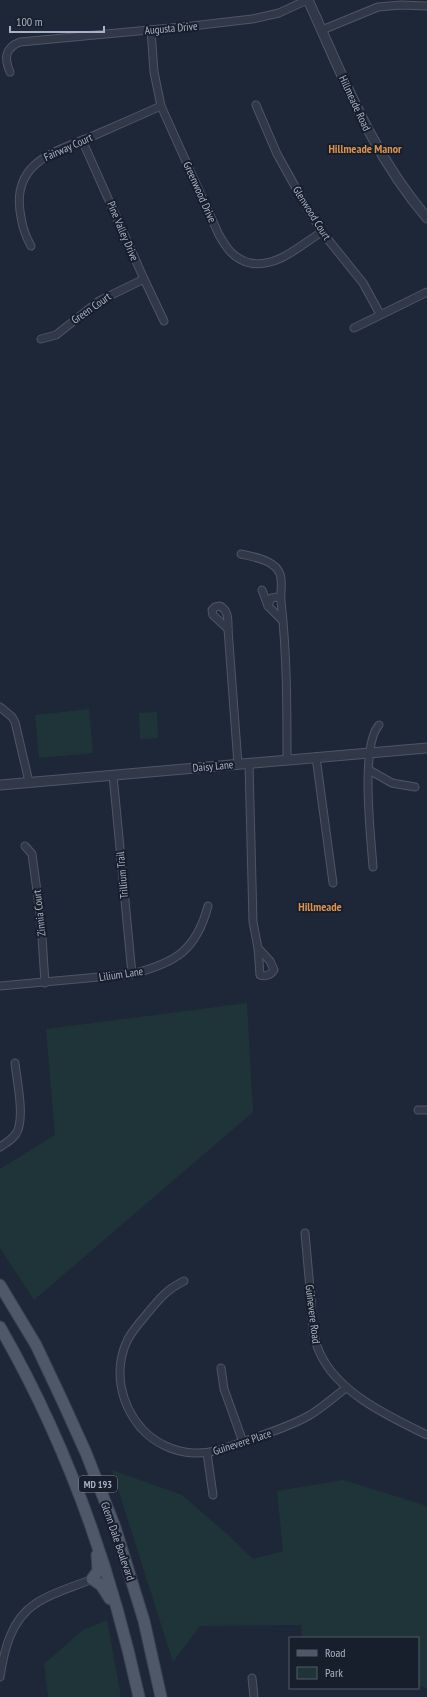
<svg xmlns="http://www.w3.org/2000/svg" width="427" height="1697" viewBox="0 0 427 1697" font-family="'PT Sans Narrow',sans-serif">
<style>
.green{fill:#1f3438}
.lines{fill:none;stroke-linecap:round;stroke-linejoin:round}
.minor-casing{stroke:#4e5666;stroke-width:9}
.tertiary-casing{stroke:#4e5666;stroke-width:11}
.primary-casing{stroke:#3a4251;stroke-width:13}
.minor{stroke:#313948;stroke-width:7}
.tertiary{stroke:#313948;stroke-width:9}
.primary{stroke:#4e5868;stroke-width:11}
.labels{text-anchor:middle;stroke-width:4;stroke-linejoin:round;paint-order:stroke}
.shield{fill:#171e2c;stroke:#7e8697;stroke-width:1}
.shield-label{font-size:10px;font-weight:bold;fill:#aab3c5}
.street-label{font-size:11px;fill:#aab3c5;stroke:#171e2c}
.neighbourhood-label{font-size:12px;font-weight:bold;fill:#dc924f;stroke:#171e2c}
</style>
<rect width="100%" height="100%" fill="#1d2737"/>
<g class="green">
<polygon points="89,709 93,753 39,758 35,715"/>
<polygon points="157,712 158,738 140,739 139,713"/>
<polygon points="247,1003 253,1112 34,1300 0,1248 0,1169 55,1135 46,1029"/>
<polygon points="112,1470 182,1495 226,1533 253,1559 283,1551 277,1491 343,1480 427,1506 427,1688 418,1686 418,1638 302,1638 301,1625 200,1626 173,1662"/>
<polygon points="107,1620 121,1697 48,1697 44,1664 83,1630"/>
</g>
<g class="lines">
<defs>
<g id="minor">
<path d="M151,30L154,72L161,106L219,235C227,249 234,259 250,263C278,268 300,245 322,232"/>
<polyline points="322,30 378,7 401,5 427,6"/>
<path d="M10,72C4,58 5,48 20,42L192,26L252,19L279,13L307,0"/>
<polyline points="256,105 277,154 306,206 322,232 363,283 380,314"/>
<polyline points="82,140 144,279 164,321"/>
<path d="M31,246C24,234 22,224 20,211C13,161 57,151 93,136C116,126 138,116 161,106"/>
<polyline points="354,328 427,292"/>
<polyline points="41,339 56,335 99,301 144,279"/>
<path d="M241,554C254,557 275,560 280,574C283,583 280,593 281,601C287,654 287,707 287,759"/>
<polyline points="262,590 268,606 282,620"/>
<path d="M220,606C229,611 228,620 228,629L213,615L212,610L215,607Z"/>
<polyline points="268,606 271,598 278,597 280,599"/>
<polyline points="228,629 238,764"/>
<polyline points="0,707 12,717 15,722 29,782"/>
<polyline points="316,757 333,883"/>
<polyline points="249,763 253,922 258,948"/>
<polyline points="369,770 392,783 415,787"/>
<polyline points="113,775 132,974"/>
<polyline points="25,846 32,854 41,921 45,983"/>
<path d="M373,867C371,838 360,746 379,725"/>
<path d="M258,948L270,961L274,970C271,975 265,977 260,975Z"/>
<path d="M0,986L132,974C175,963 196,951 208,906"/>
<polyline points="418,1110 427,1110"/>
<path d="M0,1147C7,1142 15,1138 18,1130C24,1112 17,1082 15,1063"/>
<path d="M305,1233C307,1255 309,1277 311,1300C312,1316 312,1335 319,1351C336,1392 388,1416 427,1435"/>
<path d="M184,1281C166,1290 159,1299 146,1315C140,1322 133,1330 128,1339C113,1369 120,1404 142,1429C155,1443 174,1452 193,1453C214,1454 231,1446 251,1439C271,1432 291,1426 310,1415C323,1407 334,1397 346,1388"/>
<polyline points="221,1368 224,1389 243,1442"/>
<polyline points="207,1453 213,1495"/>
<path d="M0,1677C4,1650 11,1620 35,1604C52,1592 74,1587 92,1579"/>
<polyline points="252,1678 254,1697"/>
</g>
<g id="tertiary">
<path d="M308,0C344,78 370,151 427,218"/>
<polyline points="0,785 427,748"/>
</g>
<g id="primary">
<polyline points="0,1285 36,1345 62,1400 86,1453 115,1527 144,1621 161,1697"/>
<path d="M0,1327C66,1442 111,1568 139,1697"/>
<polyline points="97,1555 98,1571 92,1579 101,1585 110,1599"/>
</g>
</defs>
<use href="#minor" class="minor-casing"/>
<use href="#tertiary" class="tertiary-casing"/>
<use href="#primary" class="primary-casing"/>
<use href="#minor" class="minor"/>
<use href="#tertiary" class="tertiary"/>
<use href="#primary" class="primary"/>
</g>
<g class="labels">
<rect class="shield" x="79" y="1476" width="38" height="16" rx="3"/>
<g class="shield-label">
<text x="98" y="1488">MD 193</text>
</g>
<g class="street-label">
<text transform="translate(171 28) rotate(-5)" y="4">Augusta Drive</text>
<text transform="translate(355 103) rotate(65)" y="4">Hillmeade Road</text>
<text transform="translate(68 147) rotate(-24)" y="4">Fairway Court</text>
<text transform="translate(200 192) rotate(66)" y="4">Greenwood Drive</text>
<text transform="translate(312 213) rotate(58)" y="4">Glenwood Court</text>
<text transform="translate(123 231) rotate(67)" y="4">Pine Valley Drive</text>
<text transform="translate(91 308) rotate(-35)" y="4">Green Court</text>
<text transform="translate(213 766) rotate(-5)" y="4">Daisy Lane</text>
<text transform="translate(122 875) rotate(-95)" y="4">Trillium Trail</text>
<text transform="translate(39 913) rotate(-96)" y="4">Zinnia Court</text>
<text transform="translate(121 974) rotate(-8)" y="4">Lilium Lane</text>
<text transform="translate(313 1314) rotate(83)" y="4">Guinevere Road</text>
<text transform="translate(242 1442) rotate(-18)" y="4">Guinevere Place</text>
<text transform="translate(118 1541) rotate(71)" y="4">Glenn Dale Boulevard</text>
</g>
<g class="neighbourhood-label">
<text x="365" y="153">Hillmeade Manor</text>
<text x="320" y="911">Hillmeade</text>
</g>
</g>
<rect x="289" y="1637" width="130" height="52" fill="#171e2c" stroke="#525a69"/>
<rect x="297" y="1650" width="20" height="6" fill="#4e5868" stroke="#525a69"/>
<text x="325" y="1657" font-size="12" fill="#aab3c5">Road</text>
<rect x="297" y="1667" width="20" height="12" fill="#1f3438" stroke="#525a69"/>
<text x="325" y="1677" font-size="12" fill="#aab3c5">Park</text>
<path d="M10 26v6h94v-6" fill="none" stroke="#aab3c5" stroke-width="2"/>
<text x="16" y="26" font-size="12" fill="#aab3c5" stroke="#171e2c" stroke-width="3" paint-order="stroke">100 m</text>
</svg>
